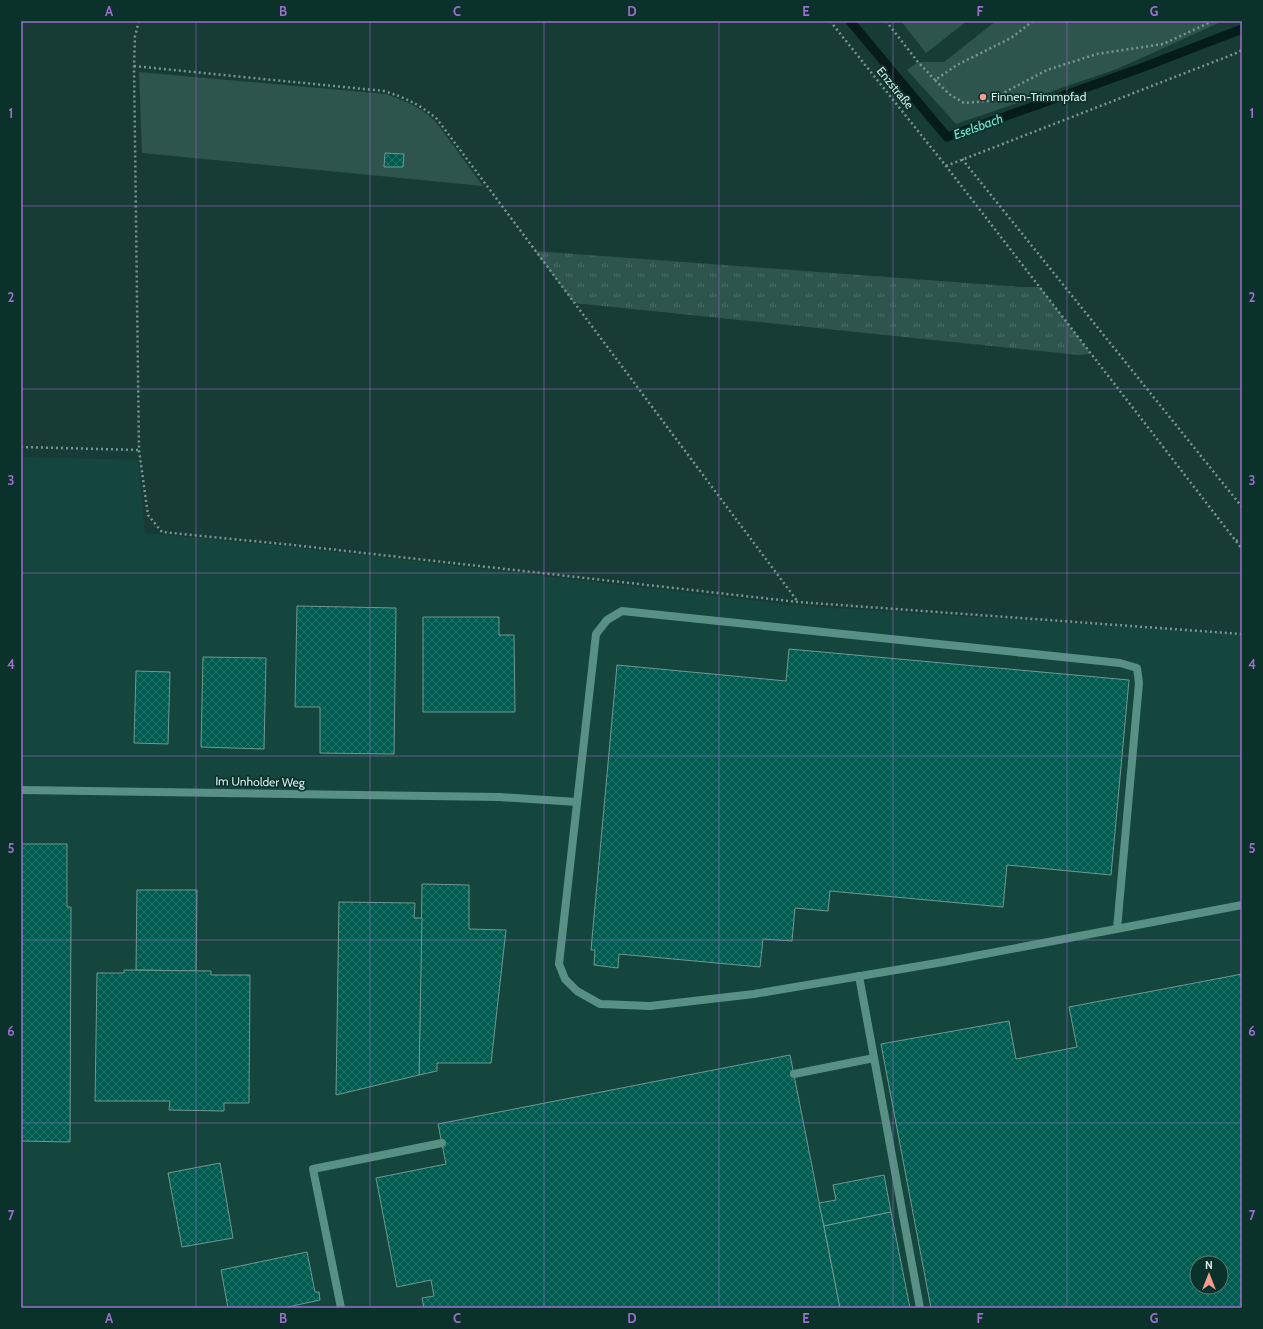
<svg xmlns="http://www.w3.org/2000/svg" width="1263" height="1329" viewBox="0 0 1263 1329" font-family="Cabin,sans-serif">
<style>
.built{fill:#15463e;fill-rule:evenodd}
.grass{fill:url(#grass-tufts)}
.garden{fill:#2d554d}
.lines{fill:none;stroke-linecap:round;stroke-linejoin:round}
.stream{stroke:#051c18;stroke-width:9}
.building{fill:url(#building-cross-hatch);stroke:#71978f;fill-rule:evenodd}
.path{stroke:#799690;stroke-width:2.5;stroke-dasharray:2 3;stroke-linecap:butt}
.service{stroke:#589084;stroke-width:8}
.minor{stroke:#589084;stroke-width:8}
.grid{fill:none;stroke:#9c6fcd;stroke-width:1;stroke-opacity:0.55}
.poi-dot{fill:#f59d8e;stroke:#0b312b;stroke-width:1.5}
.labels{text-anchor:middle;stroke-width:3.5;stroke-linejoin:round;paint-order:stroke}
.street-label{font-size:12px;fill:#d8ece8;stroke:#0b312b}
.poi-label{font-size:12px;fill:#d8ece8;stroke:#0b312b;text-anchor:start}
.water-label{font-size:13px;font-style:italic;fill:#73e4cf;stroke:#0b312b}
.neatline{fill:none;stroke:#9c6fcd;stroke-width:1.5}
.grid-label{font-size:13px;text-anchor:middle;font-weight:bold;fill:#9c6fcd}
</style>
<defs>
<pattern id="grass-tufts" width="24" height="20" patternUnits="userSpaceOnUse"><rect width="24" height="20" fill="#2d554d"/><path d="M3 7l-1-3M5 7V3M7 7l1-3M15 17l-1-3M17 17v-4M19 17l1-3" fill="none" stroke="#4b6e67"/></pattern>
<pattern id="building-cross-hatch" width="8" height="8" patternUnits="userSpaceOnUse"><rect width="8" height="8" fill="#005c50"/><path d="M0 0l8 8M0 8l8-8" fill="none" stroke="#247469"/></pattern>
</defs>
<rect width="100%" height="100%" fill="#173c35"/>
<path class="built" d="M21,457L138,460L145,533L292,547L800,606L1242,634V1308H21ZM1197,1263H1221V1287H1197Z"/>
<polygon class="grass" points="535,251 1020,287 1040,287 1091,354 1079,355 574,303"/>
<g class="garden">
<polygon points="901,21 967,21 926,53"/>
<polygon points="996,21 1223,21 1117,69 956,124 907,70 918,62 944,62"/>
<polygon points="139,72 386,94 409,103 423,111 436,122 483,186 142,153"/>
</g>
<g class="lines">
<polyline class="stream" points="850,21 947,137 1141,68 1242,29"/>
</g>
<g class="building">
<polygon points="385,153 404,154 403,167 384,167"/>
<polygon points="297,606 396,608 394,754 320,753 320,707 295,707"/>
<polygon points="423,617 499,617 499,635 514,635 515,712 423,712"/>
<polygon points="789,649 1129,680 1111,875 1007,865 1003,907 830,891 828,911 795,908 792,941 763,939 760,967 619,954 618,968 594,965 595,950 591,950 617,665 786,681"/>
<polygon points="203,657 266,658 264,749 201,747"/>
<polygon points="136,671 170,672 168,744 134,743"/>
<polygon points="21,844 67,844 67,907 71,907 70,1142 21,1141"/>
<polygon points="422,884 469,885 469,929 506,930 491,1063 437,1063 437,1071 419,1075"/>
<polygon points="137,890 197,890 196,971 136,970"/>
<polygon points="339,902 415,903 414,918 422,918 419,1075 336,1095"/>
<polygon points="124,970 211,971 211,975 250,975 249,1103 224,1103 224,1111 169,1110 170,1101 95,1101 97,973 124,973"/>
<path d="M1242,974V1308H931L881,1044L1009,1021L1016,1059L1077,1047L1069,1007ZM1197,1263H1221V1287H1197Z"/>
<polygon points="790,1055 840,1308 424,1308 422,1298 434,1296 431,1280 397,1287 376,1178 446,1164 438,1124"/>
<polygon points="220,1163 233,1238 182,1247 168,1173"/>
<polygon points="884,1175 891,1212 824,1226 819,1203 836,1200 833,1185"/>
<polygon points="891,1212 910,1308 840,1308 824,1226"/>
<polygon points="307,1252 315,1292 319,1292 320,1300 283,1308 228,1308 221,1270"/>
</g>
<g class="lines">
<g class="path">
<polyline points="139,21 135,36 134,66 139,450 148,515 162,532 293,545 798,602 1242,634"/>
<polyline points="830,21 946,166 1242,549"/>
<polyline points="886,21 918,62 935,80"/>
<polyline points="1033,21 1011,38 957,65 935,80 949,94 964,103 988,101 1047,70 1097,54 1163,44 1213,21"/>
<path d="M134,66L384,91C406,98 419,104 437,119L798,602"/>
<polyline points="962,159 1242,507"/>
<polyline points="946,166 1234,54 1242,50"/>
<polyline points="21,447 139,450"/>
<polyline points="1236,541 1242,539"/>
</g>
<g class="service">
<polyline points="499,797 577,802"/>
<polyline points="1117,929 1139,683 1137,668 1120,663 622,611 607,620 596,634 559,964 565,979 577,991 600,1004 650,1006 754,994 943,962 1242,905"/>
<polyline points="859,976 920,1308"/>
<polyline points="794,1074 874,1058"/>
<polyline points="341,1308 313,1169 442,1143"/>
</g>
<polyline class="minor" points="21,790 499,797"/>
</g>
<path class="grid" d="M196,21V1308M370,21V1308M544,21V1308M719,21V1308M893,21V1308M1067,21V1308M21,206H1242M21,389H1242M21,573H1242M21,756H1242M21,940H1242M21,1123H1242"/>
<circle class="poi-dot" cx="983" cy="97" r="4"/>
<g class="labels">
<g class="street-label">
<text transform="translate(895 88) rotate(51)" y="4">Enzstraße</text>
<text transform="translate(260 782) rotate(1)" y="4">Im Unholder Weg</text>
</g>
<g class="poi-label">
<text x="991" y="101">Finnen-Trimmpfad</text>
</g>
<g class="water-label">
<text transform="translate(978 126) rotate(-20)" y="5">Eselsbach</text>
</g>
</g>
<rect width="1263" height="1329" fill="none" stroke="#0b312b" stroke-width="44"/>
<g transform="translate(1209 1275)"><circle r="19" fill="#0b312b" stroke="#5d7c77"/>
<path d="M0-3L7 15L0 10L-7 15Z" fill="#f59d8e"/>
<text y="-6" font-size="11" font-weight="bold" text-anchor="middle" fill="#d8ece8">N</text>
</g>
<rect x="22" y="22" width="1219" height="1285" class="neatline"/>
<g class="grid-label">
<text x="109" y="16">A</text>
<text x="283" y="16">B</text>
<text x="457" y="16">C</text>
<text x="632" y="16">D</text>
<text x="806" y="16">E</text>
<text x="980" y="16">F</text>
<text x="1154" y="16">G</text>
<text x="11" y="118">1</text>
<text x="1252" y="118">1</text>
<text x="11" y="302">2</text>
<text x="1252" y="302">2</text>
<text x="11" y="485">3</text>
<text x="1252" y="485">3</text>
<text x="11" y="669">4</text>
<text x="1252" y="669">4</text>
<text x="11" y="853">5</text>
<text x="1252" y="853">5</text>
<text x="11" y="1036">6</text>
<text x="1252" y="1036">6</text>
<text x="11" y="1220">7</text>
<text x="1252" y="1220">7</text>
<text x="109" y="1323">A</text>
<text x="283" y="1323">B</text>
<text x="457" y="1323">C</text>
<text x="632" y="1323">D</text>
<text x="806" y="1323">E</text>
<text x="980" y="1323">F</text>
<text x="1154" y="1323">G</text>
</g>
</svg>
